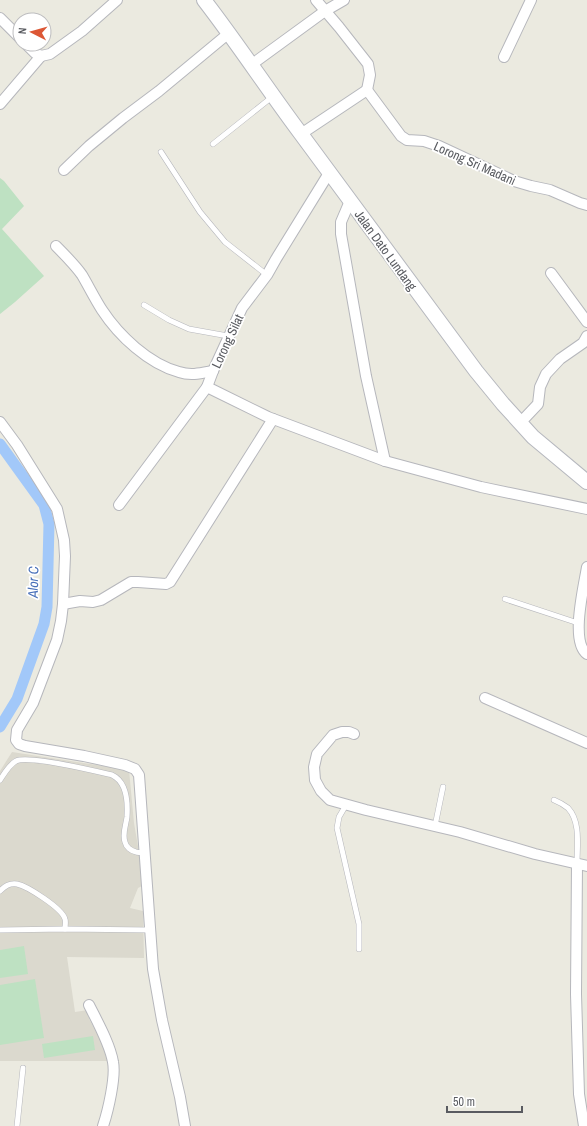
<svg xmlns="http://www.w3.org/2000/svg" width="587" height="1126" viewBox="0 0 587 1126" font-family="'Archivo Narrow',sans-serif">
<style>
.education{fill:#dbd9ce}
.green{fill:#bee1c2}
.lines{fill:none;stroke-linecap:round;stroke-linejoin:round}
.canal{stroke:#a2c8f9;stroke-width:11}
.lane-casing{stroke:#b6b7bc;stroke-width:6}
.street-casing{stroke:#b6b7bc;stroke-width:12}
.secondary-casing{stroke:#b6b8be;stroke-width:16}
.lane{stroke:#fff;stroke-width:5}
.street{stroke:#fff;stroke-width:10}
.secondary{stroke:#fff;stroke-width:14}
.labels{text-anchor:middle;stroke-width:3.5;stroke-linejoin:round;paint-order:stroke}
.street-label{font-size:13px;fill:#595b60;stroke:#fff}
.water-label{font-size:14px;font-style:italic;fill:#4870b9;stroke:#fff}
</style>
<rect width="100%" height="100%" fill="#ebeae0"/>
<polygon class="education" points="12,752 129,770 134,823 140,858 142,886 138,888 130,908 143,911 144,958 67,957 75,1012 88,1010 89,1019 104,1046 110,1061 0,1061 0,771"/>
<g class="green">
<polygon points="0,178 4,181 24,206 2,229 44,276 15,302 0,314"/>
<polygon points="24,946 28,974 0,978 0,950"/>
<polygon points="35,979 44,1038 0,1045 0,985"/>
<polygon points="93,1036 95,1050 44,1058 42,1044"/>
</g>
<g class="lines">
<polyline class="canal" points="0,444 44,505 49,524 47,607 44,624 17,699 0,727"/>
<defs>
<g id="lane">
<polyline points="213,144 272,97"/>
<polyline points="161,152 200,212 225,242 267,275"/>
<polyline points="144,305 169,320 189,329 228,336"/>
<polyline points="505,599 578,623"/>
<path d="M0,780C4,774 9,765 16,761C29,755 95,771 112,775C127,782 128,802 127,817C126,825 122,834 125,842C126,847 131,851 136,852C138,853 142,852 145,852"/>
<path d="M554,800C559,802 564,805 568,808C581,822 577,846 577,864"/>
<polyline points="346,805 339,817 337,828 359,924 359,949"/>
<polyline points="435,826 443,787"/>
<path d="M0,891C5,886 9,883 17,884C27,886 62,908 65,919C66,922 65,926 65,929"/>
<polyline points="0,930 65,929 150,930"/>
<polyline points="17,1126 23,1068"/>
</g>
<g id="street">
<polyline points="316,0 339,27 368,64 370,75 367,90"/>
<polyline points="0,18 20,38"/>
<polyline points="26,44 35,53 41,56"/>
<polyline points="41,56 50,54 82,31 117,0"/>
<polyline points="504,57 531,0"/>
<polyline points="251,65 325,11 344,0"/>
<polyline points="367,90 401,136 407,140 424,141 439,146 514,181 531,186 550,190 580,203 587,205"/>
<polyline points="0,104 41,56"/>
<polyline points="301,134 367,90"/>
<polyline points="64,170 89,146 123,118 159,91 229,33"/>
<polyline points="350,201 341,222 341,234 366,376 385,461"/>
<path d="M56,246C65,255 75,265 82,275C89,287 95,299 102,310C119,336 149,364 179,372C191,376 202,373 213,371"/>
<polyline points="551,273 587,322"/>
<polyline points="207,387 268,417 385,461 481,487 587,509"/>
<polyline points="0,422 17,445 57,509 64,540 65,556 63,604 61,621 57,640 33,703 17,730 16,740 19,744 25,746 84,756 125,765 135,769 139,775 153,969 162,1020 180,1097 185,1126"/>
<polyline points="520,423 538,404 540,387 546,374 560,359 583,343 587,336"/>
<polyline points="119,505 207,387 213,371 242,308 267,275 276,259 329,173"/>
<path d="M587,567C584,586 570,642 587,654"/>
<polyline points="63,604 80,601 93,602 101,600 131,582 138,582 166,584 170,582 273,419"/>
<polyline points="485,698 587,743"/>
<polyline points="354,734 349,732 342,732 333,735 317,754 314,767 315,780 321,791 330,800 366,810 460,832 535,854 587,866"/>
<polyline points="577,864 576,994 579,1094 584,1126"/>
<path d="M89,1005C97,1021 110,1044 113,1062C116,1077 108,1111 103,1126"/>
</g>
<path id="secondary" d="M204,0C238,44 268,90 301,134L476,371L503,404L533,437L587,482"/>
</defs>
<use href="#lane" class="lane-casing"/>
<use href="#street" class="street-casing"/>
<use href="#secondary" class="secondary-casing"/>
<use href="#lane" class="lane"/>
<use href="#street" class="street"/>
<use href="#secondary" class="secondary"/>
</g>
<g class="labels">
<g class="street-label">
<text transform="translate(475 163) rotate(24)" y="5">Lorong Sri Madani</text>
<text transform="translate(386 250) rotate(54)" y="5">Jalan Dato Lundang</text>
<text transform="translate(227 341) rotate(-65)" y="5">Lorong Silat</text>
</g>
<g class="water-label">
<text transform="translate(33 582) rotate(-89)" y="5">Alor C</text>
</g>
</g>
<g transform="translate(32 32) rotate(276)"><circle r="19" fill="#ffffff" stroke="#bdbdbf"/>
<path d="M0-3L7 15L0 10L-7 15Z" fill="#dc5735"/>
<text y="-6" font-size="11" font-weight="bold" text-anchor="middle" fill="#595b60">N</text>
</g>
<path d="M447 1106v6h75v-6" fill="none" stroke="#595b60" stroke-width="2"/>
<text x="453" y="1106" font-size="12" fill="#595b60" stroke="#ffffff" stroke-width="3" paint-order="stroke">50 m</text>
</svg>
